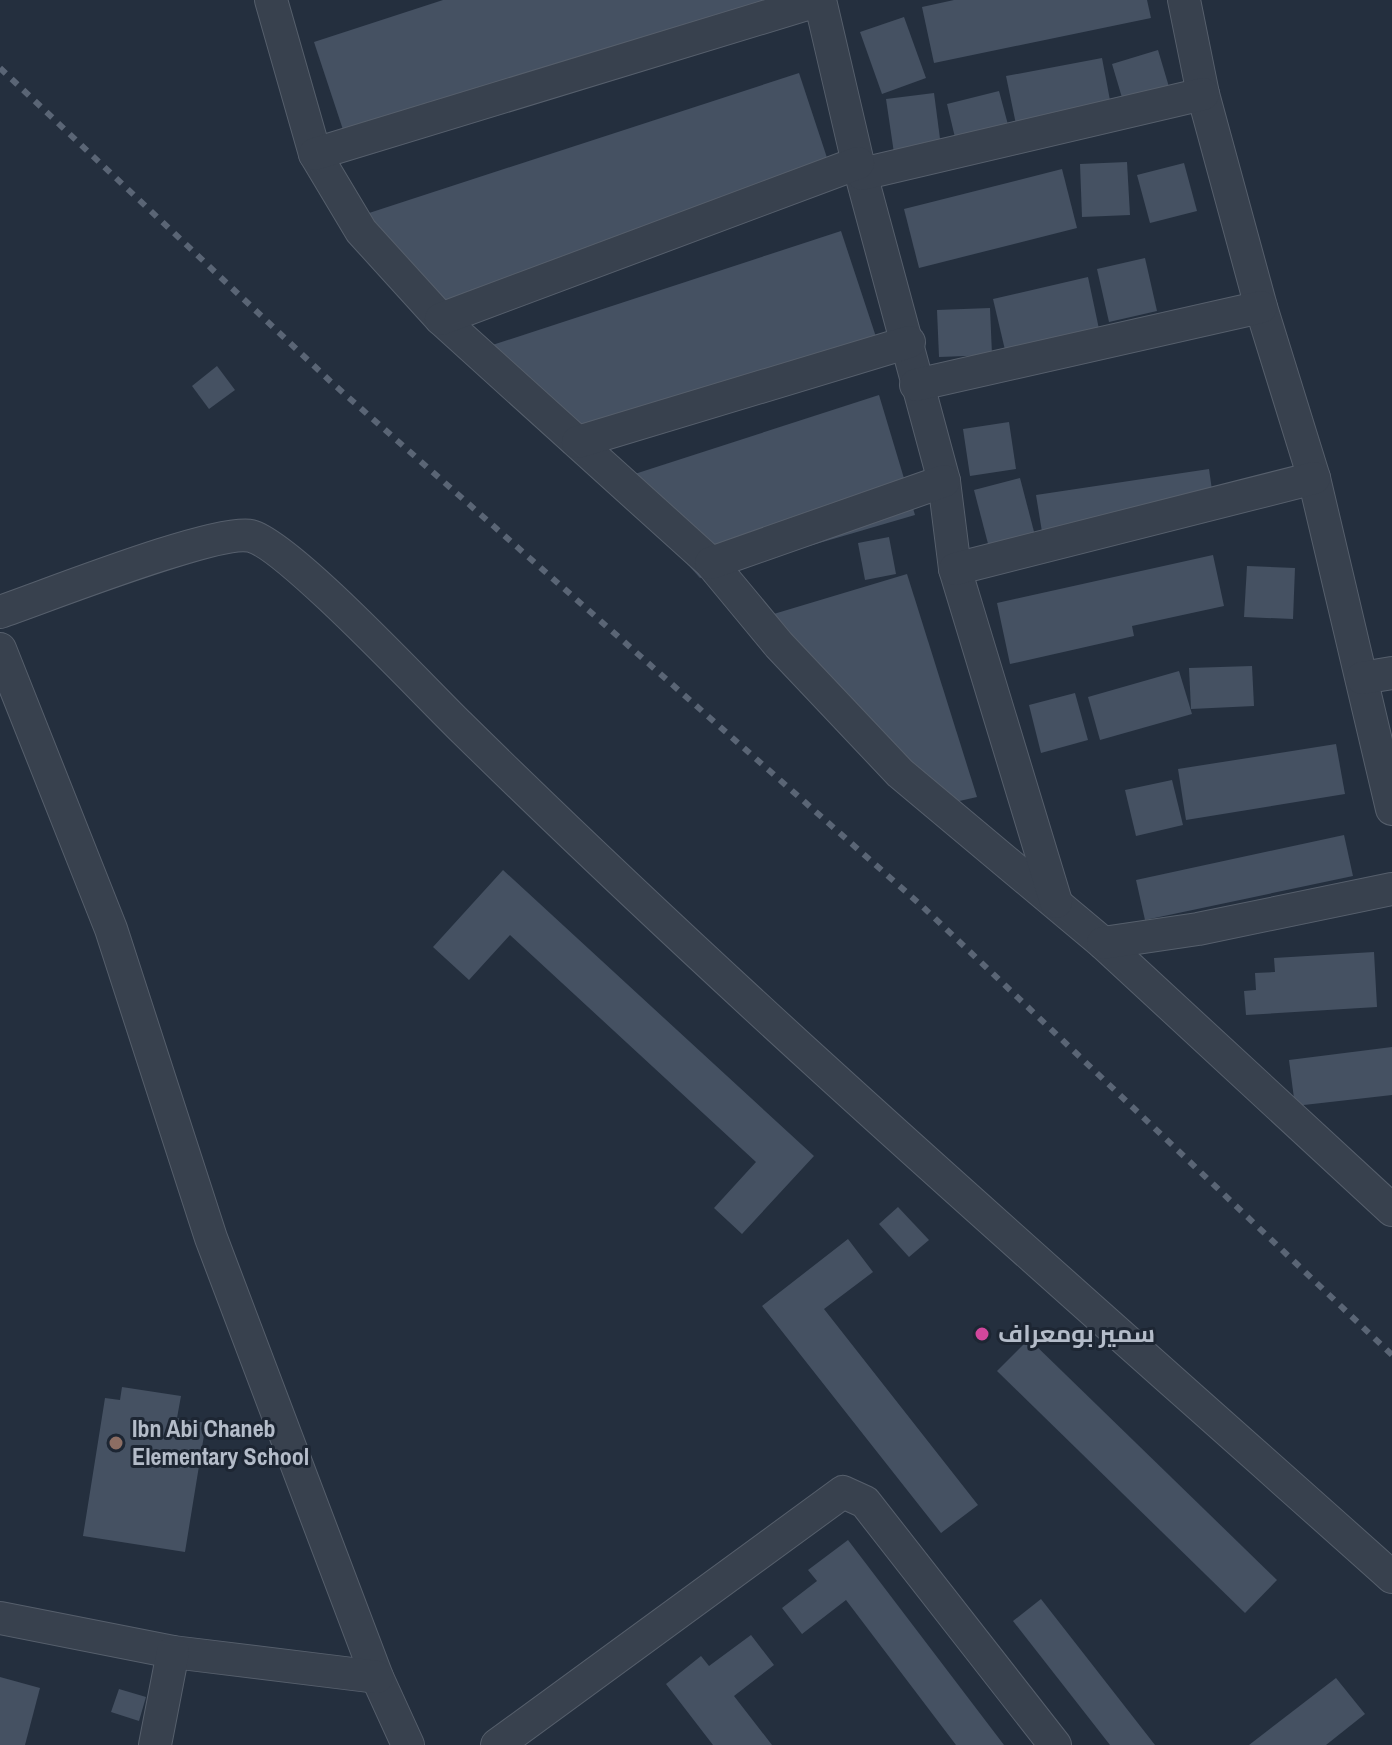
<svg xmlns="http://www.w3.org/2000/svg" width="1392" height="1745" viewBox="0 0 1392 1745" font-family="'Archivo Narrow',Cairo,sans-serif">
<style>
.building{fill:#455162}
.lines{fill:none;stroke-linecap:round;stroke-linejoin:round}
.minor-casing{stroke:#565f6c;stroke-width:34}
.minor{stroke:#38414e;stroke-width:32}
.rail{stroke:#5a6575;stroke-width:6;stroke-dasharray:8 8;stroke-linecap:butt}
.hotel-dot{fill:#d1479c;stroke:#1d2633;stroke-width:3}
.education-dot{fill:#8d6e63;stroke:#1d2633;stroke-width:3}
.labels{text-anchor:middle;stroke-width:6;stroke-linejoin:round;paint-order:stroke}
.poi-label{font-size:24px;font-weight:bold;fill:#b4bcc9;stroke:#1d2633;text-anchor:start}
</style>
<rect width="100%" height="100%" fill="#242f3e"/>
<g class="building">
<polygon points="443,0 779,0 352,157 314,42"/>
<polygon points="954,0 1147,0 1151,18 934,63 922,7"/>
<polygon points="904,17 926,78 882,94 860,32"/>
<polygon points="1158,50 1172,97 1126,111 1112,64"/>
<polygon points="1102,58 1113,116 1018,134 1006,76"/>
<polygon points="799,73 837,188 442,313 366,214"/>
<polygon points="999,91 1011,136 958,150 947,104"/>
<polygon points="934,93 942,154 895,160 886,99"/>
<polygon points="1127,162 1130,215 1082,217 1080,164"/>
<polygon points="1184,163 1197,211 1150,223 1137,175"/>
<polygon points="1062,169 1077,228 919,268 904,209"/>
<polygon points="841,231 880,349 564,453 474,351"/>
<polygon points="1145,258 1157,311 1109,322 1097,269"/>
<polygon points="1088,277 1099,329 1005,350 993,299"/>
<polygon points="990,308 992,355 939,357 937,310"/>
<polygon points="217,366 235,390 209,409 192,386"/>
<polygon points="879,395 915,515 700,578 613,481"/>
<polygon points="1009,422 1016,469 970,476 963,429"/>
<polygon points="1209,469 1216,518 1044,544 1036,495"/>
<polygon points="1020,478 1038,547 992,559 974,490"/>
<polygon points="889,537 896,574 865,580 858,543"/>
<polygon points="1213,555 1224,606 1132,626 1134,636 1010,664 997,603"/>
<polygon points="1247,566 1295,568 1293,619 1244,617"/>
<polygon points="907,574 977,797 924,809 744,623"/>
<polygon points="1252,666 1254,706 1191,709 1189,668"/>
<polygon points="1179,671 1192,714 1100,740 1088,697"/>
<polygon points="1075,693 1088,740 1041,753 1029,705"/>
<polygon points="1336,744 1345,794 1186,820 1178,769"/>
<polygon points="1172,780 1183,825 1136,836 1125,790"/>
<polygon points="1344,835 1353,876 1145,920 1136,880"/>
<polygon points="503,870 814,1156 742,1234 714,1208 756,1162 510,935 469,980 433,947"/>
<polygon points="1374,952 1377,1007 1246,1015 1244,991 1256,990 1255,973 1275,972 1274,958"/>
<polygon points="1392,1047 1392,1095 1295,1106 1289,1060"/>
<polygon points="898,1207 929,1240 909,1257 879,1224"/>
<polygon points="848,1239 873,1272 824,1309 978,1505 941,1533 762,1306"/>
<polygon points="1029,1339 1277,1580 1245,1613 997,1371"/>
<polygon points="122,1387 181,1396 177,1418 206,1423 185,1552 83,1536 105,1398 120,1400"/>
<polygon points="848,1540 1004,1745 956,1745 846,1600 802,1634 782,1608 817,1581 808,1570"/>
<polygon points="1041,1599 1155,1745 1110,1745 1013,1621"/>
<polygon points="751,1635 774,1665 734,1696 772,1745 713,1745 666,1684 701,1656 709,1666"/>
<polygon points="0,1677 40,1688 25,1745 0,1745"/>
<polygon points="1336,1678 1365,1714 1326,1745 1249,1745"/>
<polygon points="119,1689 146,1697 139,1721 111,1712"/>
</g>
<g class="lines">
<defs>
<g id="minor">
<polyline points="271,0 315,154 361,231 441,319 711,563 779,645 900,773 1103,943 1392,1210"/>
<polyline points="1184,0 1203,94 1261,307 1314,478 1392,809"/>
<polyline points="315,154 820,0 858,163 944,481 955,569 1056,902"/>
<polyline points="862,174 1203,94"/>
<polyline points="441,319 858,163"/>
<polyline points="916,385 1261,307"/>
<polyline points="578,442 909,342"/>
<polyline points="711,563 944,481"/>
<polyline points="955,569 1314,478"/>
<path d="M0,612C44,597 217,528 251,536C288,545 424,691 459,725C760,1021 1078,1296 1392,1577"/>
<polyline points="0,649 111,929 211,1238 377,1677 408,1745"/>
<polyline points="1362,678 1392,673"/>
<polyline points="1103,943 1198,929 1392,889"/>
<polyline points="0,1618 173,1652 377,1677"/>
<polyline points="155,1745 173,1652"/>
<polyline points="497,1745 843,1492 865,1502 1055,1745"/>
</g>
</defs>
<use href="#minor" class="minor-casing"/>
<use href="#minor" class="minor"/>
<polyline class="rail" points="0,68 330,381 922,906 1392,1355"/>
</g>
<circle class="hotel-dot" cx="982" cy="1334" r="8"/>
<circle class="education-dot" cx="116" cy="1443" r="8"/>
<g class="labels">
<g class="poi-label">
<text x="998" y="1342">سمير بومعراف</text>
<text x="132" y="1437">Ibn Abi Chaneb<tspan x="132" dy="28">Elementary School</tspan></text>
</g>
</g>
</svg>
